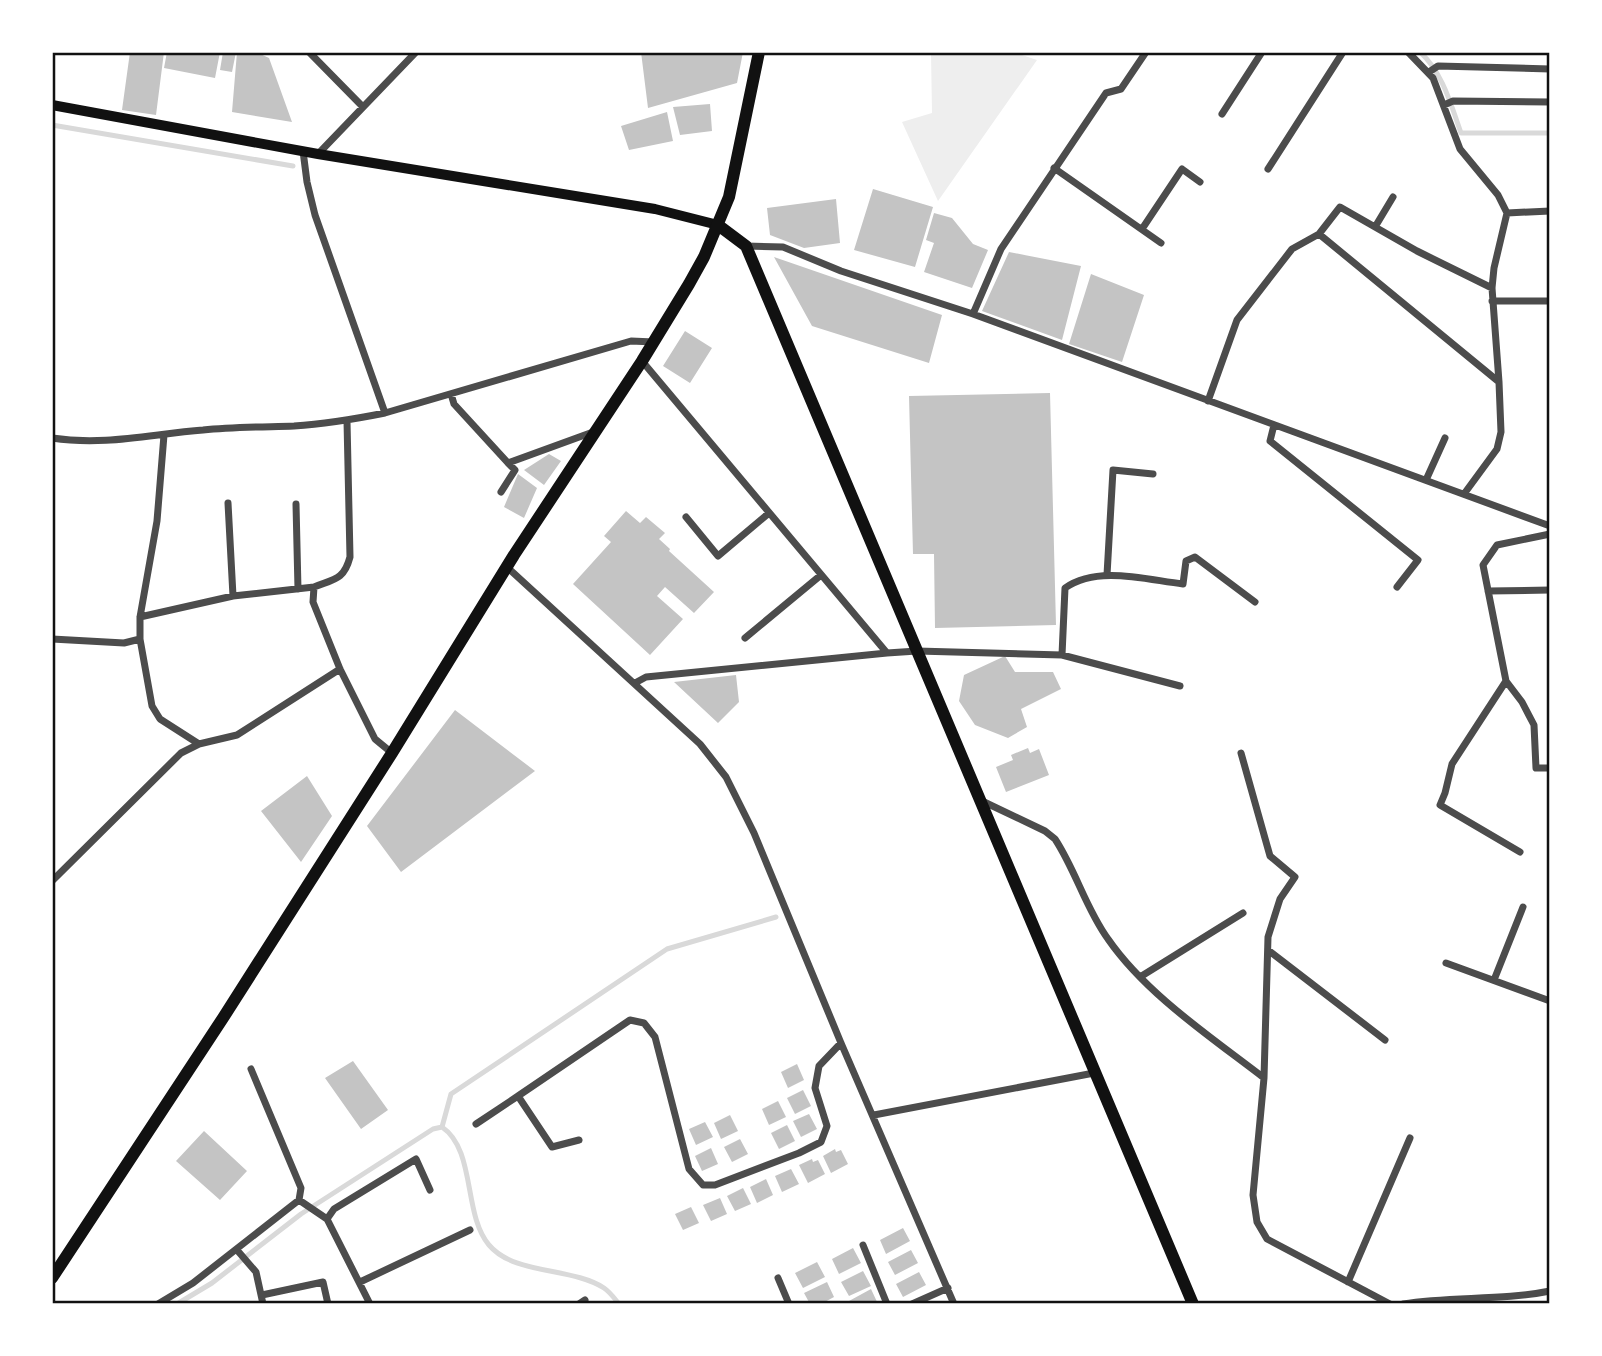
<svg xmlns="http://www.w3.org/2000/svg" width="1602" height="1356" font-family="Montserrat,sans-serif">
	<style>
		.green { fill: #eee }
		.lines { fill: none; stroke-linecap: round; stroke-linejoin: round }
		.stream { stroke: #d9d9d9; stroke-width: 5 }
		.building { fill: #c4c4c4 }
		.minor { stroke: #4c4c4c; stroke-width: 7 }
		.secondary { stroke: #111; stroke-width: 10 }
		.primary { stroke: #111; stroke-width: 12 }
		.neatline { fill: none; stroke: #111; stroke-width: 2.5 }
	</style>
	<rect width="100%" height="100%" fill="#fff"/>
	<!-- green -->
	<path class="green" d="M931 53H1016L1037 60 938 201 902 122 932 113Z"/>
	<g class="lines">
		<!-- stream -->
		<path class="stream" d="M1420 52C1443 73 1451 105 1461 133H1550
			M52 125 293 166
			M442 1127 451 1094 667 949 776 917
			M442 1127C476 1150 463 1215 489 1245 514 1275 572 1267 604 1288 610 1292 615 1299 619 1304
			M177 1304 212 1283 301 1214 433 1129 442 1127"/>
	</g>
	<!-- building -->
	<path class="building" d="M130 52H164L156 115 122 110Z
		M167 52H220L215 78 164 68Z
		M223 52H236L232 72 220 70Z
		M237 52H256L269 58 292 122 232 112Z
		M641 52H743L737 83 648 108Z
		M710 104 712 131 680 135 673 107Z
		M667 112 673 141 629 150 621 126Z
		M873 189 933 207 915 267 854 250Z
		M836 199 840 243 804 248 770 235 767 208Z
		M934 213 952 218 973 244 988 250 972 288 924 272 934 243 926 240Z
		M1009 252 1081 266 1062 340 982 311Z
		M774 257 942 315 929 363 812 326Z
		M1091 274 1144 295 1122 362 1069 344Z
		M685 331 712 348 690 383 663 366Z
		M1050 393 1056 625 935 628 934 554H913L909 396Z
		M549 454 561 461 544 485 524 470Z
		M518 474 537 488 524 518 504 507Z
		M626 511 640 523 646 517 665 533 659 539 670 549 669 551 714 592 694 613 665 587 657 596 683 619 650 655 573 584 611 542 604 536Z
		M1005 656 1015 672H1053L1061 689 1021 709 1027 727 1008 738 975 725 959 701 964 675Z
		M736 675 739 702 718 723 674 682Z
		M455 710 535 771 401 872 367 826Z
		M1028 748 1030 753 1039 749 1049 775 1006 792 996 767 1013 760 1011 755Z
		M307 776 332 816 301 862 261 811Z
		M353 1061 388 1110 361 1129 325 1078Z
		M797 1064 804 1080 788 1088 781 1072Z
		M803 1090 811 1106 795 1114 787 1098Z
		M778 1101 786 1117 769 1125 762 1109Z
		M809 1114 817 1129 801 1137 793 1121Z
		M730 1115 738 1131 721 1139 714 1123Z
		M705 1122 713 1137 696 1145 689 1129Z
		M787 1125 795 1141 779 1149 771 1133Z
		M204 1131 247 1171 220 1200 176 1161Z
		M740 1139 748 1154 732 1162 724 1147Z
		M711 1148 718 1164 702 1171 695 1156Z
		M835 1149 836 1152 841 1150 848 1164 831 1173 823 1156Z
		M812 1159 813 1162 818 1160 825 1174 808 1183 799 1165Z
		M791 1169 799 1184 782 1192 775 1176Z
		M766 1179 773 1195 757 1203 750 1187Z
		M743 1188 751 1204 735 1211 727 1196Z
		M720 1198 727 1214 711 1221 703 1205Z
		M691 1207 699 1223 683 1230 675 1214Z
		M903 1228 910 1241 886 1254 880 1240Z
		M853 1248 861 1263 839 1274 832 1259Z
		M911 1250 918 1263 895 1275 888 1262Z
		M817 1262 825 1277 803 1288 795 1273Z
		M863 1271 871 1286 849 1296 841 1282Z
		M919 1272 926 1285 903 1297 896 1284Z
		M827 1282 834 1297 821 1304H810L804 1293Z
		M871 1289 878 1304H850L849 1301Z"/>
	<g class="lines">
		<!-- minor -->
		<path class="minor" d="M309 52 363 107
			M1408 52 1433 78 1460 149 1498 195 1507 213 1550 211
			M1429 72 1438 66 1550 69
			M1444 105 1453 101 1550 102
			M1222 114 1262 52
			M303 151 307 182 315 215 385 413
			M318 154 416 52
			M1054 168 1161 243
			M1268 169 1343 52
			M1375 227 1393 197
			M1142 229 1182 169 1200 182
			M1319 234 1340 207 1417 251 1492 288
			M746 246 783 247 841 271 973 314 1550 526
			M1492 301H1550
			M973 314 1001 249 1106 93 1121 89 1146 52
			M642 361 887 653 917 651 1062 655 1180 686
			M1499 382 1492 288 1494 268 1507 213
			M451 394 454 404 508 463 593 432
			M1208 401 1237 320 1292 249 1319 234 1499 382 1501 432 1497 449 1464 494
			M347 421 350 557C344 580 334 579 314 587L313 602 340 669 375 739 392 753
			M1274 425 1270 441 1418 560 1397 587
			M164 435 157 521 140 617V639L152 706 160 719 199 744
			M52 438C105 446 151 434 203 430 233 427 264 427 294 426 325 424 355 419 385 413L631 341 654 342
			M1426 480 1445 438
			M501 492 515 470 508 463
			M228 503 233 596
			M296 504 298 589
			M686 517 718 556 769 513
			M507 567 700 744 726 777 754 833 841 1043 954 1304
			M1107 575 1113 470 1153 474
			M1488 591 1550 590
			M140 617 233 596 314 587
			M745 638 821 575
			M52 639 124 643 140 639
			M1062 655 1065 588C1098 565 1147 580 1183 584L1186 561 1195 557 1255 602
			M1506 681 1522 702 1534 725 1536 768H1550
			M635 683 646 677 887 653
			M1241 753 1270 856 1295 877 1280 899 1268 937 1264 1078
			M982 801 1045 831 1055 839C1076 871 1086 909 1108 939 1146 994 1211 1037 1264 1078L1253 1195 1257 1222 1267 1239 1390 1304
			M1520 852 1440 805 1445 793 1452 764 1506 681 1483 565 1497 545 1550 534
			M52 881 181 753 199 744 237 735 340 669
			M1268 950 1385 1040
			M1446 963 1550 1001
			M1140 977 1243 913
			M1494 980 1523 907
			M874 1115 1094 1073
			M476 1124 518 1096
			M579 1140 552 1147 518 1096 630 1020 644 1023 655 1037 689 1169 703 1185H715L799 1153 821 1142 827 1126 815 1088 819 1066 841 1043
			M299 1200 327 1219 370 1304
			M327 1219 334 1209 416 1159 430 1190
			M863 1245 887 1304
			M237 1250 256 1272 263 1304
			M778 1278 789 1304
			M360 1282 470 1230
			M1348 1282 1410 1138
			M262 1295 323 1282 328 1304
			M158 1304 193 1283 299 1200 301 1188 251 1069
			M579 1304 585 1300
			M912 1304 948 1288
			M1403 1304C1452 1296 1501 1301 1550 1291"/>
		<!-- secondary -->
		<path class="secondary" d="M52 105 318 154 655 209 718 225"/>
		<!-- primary -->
		<path class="primary" d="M718 225 746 246 1193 1304
			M52 1278 223 1018 392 753 514 555 642 361 689 284 704 257 729 197 759 52"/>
	</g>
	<!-- border -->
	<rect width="1602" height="1356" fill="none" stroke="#ffffff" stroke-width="108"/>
	<rect x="54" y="54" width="1494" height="1248" class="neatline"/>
</svg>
